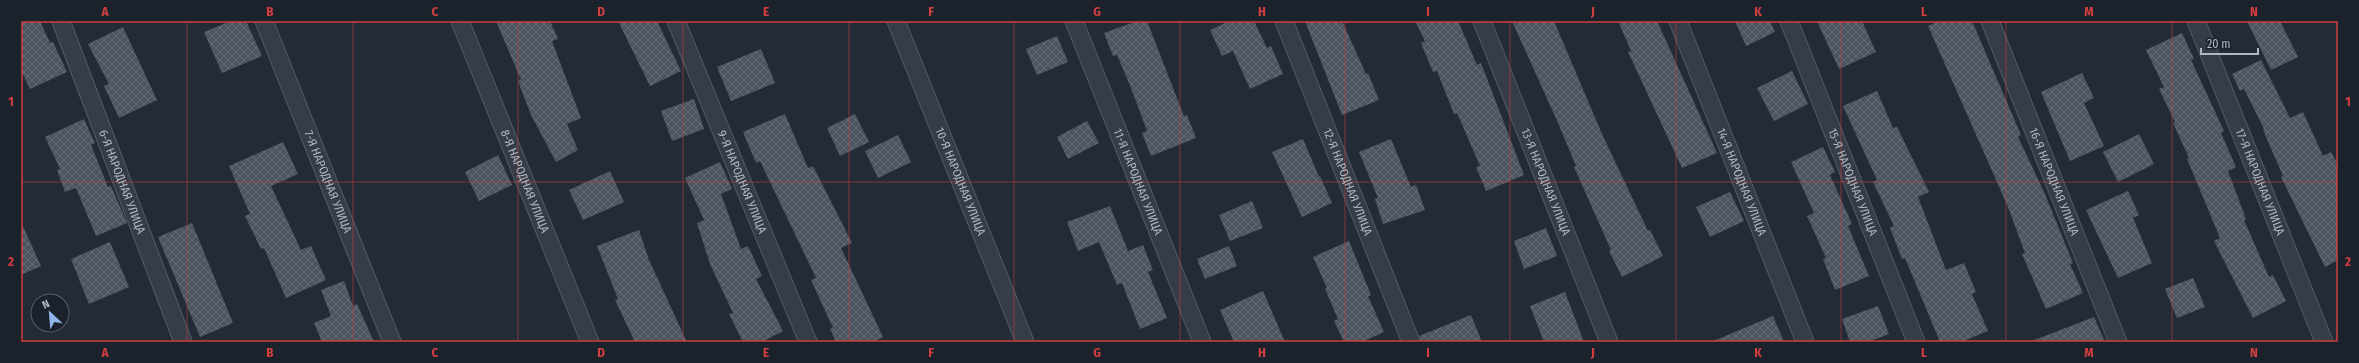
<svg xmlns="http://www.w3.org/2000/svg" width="2359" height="363" font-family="'Fira Sans Condensed',sans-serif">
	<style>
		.building { fill: url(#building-cross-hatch) }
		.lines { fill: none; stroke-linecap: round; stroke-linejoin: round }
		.minor-casing { stroke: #545b64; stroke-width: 19 }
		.minor { stroke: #363d46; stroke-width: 17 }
		.grid { fill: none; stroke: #d03e3f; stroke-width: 1; stroke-opacity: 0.55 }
		.labels { text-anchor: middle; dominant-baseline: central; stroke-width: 3.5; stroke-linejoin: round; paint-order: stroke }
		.street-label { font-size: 12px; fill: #b1b8c3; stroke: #1c222b }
		.neatline { fill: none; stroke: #d03e3f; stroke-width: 1.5 }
		.grid-label { font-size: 13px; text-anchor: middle; font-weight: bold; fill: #d03e3f }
	</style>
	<defs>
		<pattern id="building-cross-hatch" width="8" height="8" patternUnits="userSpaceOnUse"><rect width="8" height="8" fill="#4b5661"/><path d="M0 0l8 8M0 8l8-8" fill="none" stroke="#636c76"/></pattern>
	</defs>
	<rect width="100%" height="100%" fill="#232b36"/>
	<!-- building -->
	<path class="building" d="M21 21H40L50 43 53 42 67 72 30 89 21 70Z
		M231 21H246L262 56 222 73 204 32Z
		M496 21H550L558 39 552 41 581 118 567 124 578 150 556 162 531 115 518 81 521 80Z
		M618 21H657L681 71 650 86Z
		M1137 21H1147L1184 116 1187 115 1196 138 1151 156 1142 133 1147 131 1131 88 1117 55 1113 56 1104 33Z
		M1229 21H1254L1267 48 1271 46 1283 74 1250 89 1233 51 1222 56 1210 30Z
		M1305 21H1342L1366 74 1368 73 1379 100 1342 115Z
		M1415 21H1458L1477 65 1481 63 1524 175 1486 191 1476 167 1480 166 1457 113 1454 114 1437 71 1433 72 1421 43 1425 41Z
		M1512 21H1554L1602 134 1648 231 1650 230 1663 256 1622 277 1609 251 1611 250 1574 167 1576 166 1558 123Z
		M1618 21H1657L1717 153 1682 168 1628 52 1631 51Z
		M1735 21H1770L1775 32 1746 46Z
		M1817 21H1862L1876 52 1839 69Z
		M1939 21H1972L2021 135 2018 137 2044 192 2073 263 2070 264 2083 293 2046 309 2022 254 2025 253 2008 207 1928 26Z
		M2247 21H2280L2298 57 2271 70Z
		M123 27 157 100 119 118 104 86 109 84 88 44Z
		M2182 33 2194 59 2191 60 2224 131 2221 133 2236 167 2228 171 2246 219 2244 220 2269 277 2273 275 2286 301 2253 318 2214 241 2220 238 2187 159 2189 158 2173 123 2175 122 2159 89 2164 87 2146 50Z
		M1057 36 1068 62 1037 75 1026 49Z
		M761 49 775 83 731 101 717 67Z
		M2261 60 2290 118 2303 112 2323 156 2331 152 2338 165V260L2325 267 2281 177 2283 176 2263 130 2264 129 2244 89 2240 91 2232 74Z
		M1792 71 1808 104 1774 121 1757 88Z
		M2082 73 2094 98 2084 103 2104 146 2070 161 2041 92Z
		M1877 91 1893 128 1897 127 1929 192 1918 197 1946 270 1964 263 1976 292 1972 294 1988 331 1961 342H1940L1905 258 1902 259 1890 228 1894 226 1873 182 1877 180 1843 106Z
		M694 99 704 129 672 141 661 111Z
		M785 114 808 168 813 166 852 243 841 248 883 337 873 342H836L830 329 833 328 811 280 816 278 760 161 756 163 743 132Z
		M855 114 869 142 840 156 827 128Z
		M84 119 95 143 91 145 108 187 111 186 127 223 96 236 76 188 65 192 57 170 60 169 45 137Z
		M1087 121 1099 143 1068 159 1057 137Z
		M2139 134 2154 164 2118 182 2103 152Z
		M898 135 911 162 878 178 865 151Z
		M1303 139 1319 177 1320 176 1332 203 1302 217 1272 152Z
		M1391 139 1411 187 1416 185 1425 210 1383 224 1375 199 1378 198 1359 152Z
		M283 142 298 174 271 186 301 250 311 246 326 280 286 298 264 248 261 249 245 216 250 214 229 166Z
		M1823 147 1835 172 1830 175 1852 224 1848 226 1869 276 1835 290 1823 259 1826 258 1807 216 1814 213 1791 162Z
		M498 155 512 185 479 201 465 172Z
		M720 162 732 189 721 194 741 249 748 246 762 276 756 279 783 331 762 342H743L729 314 733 313 710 264 697 223 704 220 685 178Z
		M610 171 624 202 583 220 569 190Z
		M2128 191 2139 215 2133 218 2152 263 2118 278 2086 210Z
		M1730 192 1744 221 1710 237 1696 207Z
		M1252 201 1263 228 1230 241 1219 215Z
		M1110 206 1128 251 1143 245 1153 270 1148 272 1167 318 1140 329 1122 283 1117 285 1099 242 1078 251 1067 222Z
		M21 222 41 266 21 275Z
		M192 223 233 323 200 337 158 237Z
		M1546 228 1557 256 1524 269 1514 241Z
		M639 230 649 260 687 342H635L615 300 618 299 597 246Z
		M1349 241 1371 295 1368 296 1384 332 1362 342H1344L1334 321 1338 319 1325 289 1327 288 1313 257Z
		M110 242 129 287 89 304 71 259Z
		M1229 246 1237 266 1205 279 1197 259Z
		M2193 278 2205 307 2177 318 2165 289Z
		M344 281 353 306 357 304 374 342H322L314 323 331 316 321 290Z
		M1263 291 1285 342H1234L1220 310Z
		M1565 292 1584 342H1544L1530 306Z
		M1878 306 1889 334 1868 342H1850L1842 319Z
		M1471 315 1482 342H1421L1419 336Z
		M1773 316 1784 342H1711Z
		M2094 317 2105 342H2032V341Z"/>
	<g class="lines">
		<defs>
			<g id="minor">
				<path id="s1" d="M61 21 183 342"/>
				<path id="s2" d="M264 21 392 342"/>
				<path id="s3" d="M460 21 590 342"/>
				<path id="s4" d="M676 21 808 342"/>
				<path id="s5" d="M896 21 1025 342"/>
				<path id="s6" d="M1074 21 1202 342"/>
				<path id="s7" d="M1284 21 1411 342"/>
				<path id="s8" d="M1482 21 1609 342"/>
				<path id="s9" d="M1678 21 1805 342"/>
				<path id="s10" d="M1789 21 1916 342"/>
				<path id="s11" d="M1990 21 2118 342"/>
				<path id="s12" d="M2196 21 2324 342"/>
			</g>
		</defs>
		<!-- minor casing -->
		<use href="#minor" class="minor-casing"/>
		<!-- minor -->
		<use href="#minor" class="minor"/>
	</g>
	<!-- grid -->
	<path class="grid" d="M187 21V342M353 21V342M518 21V342M683 21V342M849 21V342M1014 21V342M1180 21V342M1345 21V342M1510 21V342M1676 21V342M1841 21V342M2006 21V342M2172 21V342M21 182H2338"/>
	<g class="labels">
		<!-- street labels -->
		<g class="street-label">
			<text stroke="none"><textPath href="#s2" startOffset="173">7-Я НАРОДНАЯ УЛИЦА</textPath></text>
			<text stroke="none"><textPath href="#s1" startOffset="172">6-Я НАРОДНАЯ УЛИЦА</textPath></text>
			<text stroke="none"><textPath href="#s3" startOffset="173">8-Я НАРОДНАЯ УЛИЦА</textPath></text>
			<text stroke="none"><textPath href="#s4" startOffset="174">9-Я НАРОДНАЯ УЛИЦА</textPath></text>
			<text stroke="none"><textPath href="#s5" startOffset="173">10-Я НАРОДНАЯ УЛИЦА</textPath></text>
			<text stroke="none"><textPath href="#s6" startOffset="173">11-Я НАРОДНАЯ УЛИЦА</textPath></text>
			<text stroke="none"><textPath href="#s7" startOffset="173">12-Я НАРОДНАЯ УЛИЦА</textPath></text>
			<text stroke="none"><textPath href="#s8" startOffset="173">13-Я НАРОДНАЯ УЛИЦА</textPath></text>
			<text stroke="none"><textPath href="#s9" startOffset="173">14-Я НАРОДНАЯ УЛИЦА</textPath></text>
			<text stroke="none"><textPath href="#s10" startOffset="173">15-Я НАРОДНАЯ УЛИЦА</textPath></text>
			<text stroke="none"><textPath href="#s11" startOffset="173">16-Я НАРОДНАЯ УЛИЦА</textPath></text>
			<text stroke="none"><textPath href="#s12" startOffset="173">17-Я НАРОДНАЯ УЛИЦА</textPath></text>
		</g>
	</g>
	<!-- border -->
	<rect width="2359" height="363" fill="none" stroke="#1c222b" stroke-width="44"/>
	<!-- north arrow -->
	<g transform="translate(50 313) rotate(334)"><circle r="19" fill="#1c222b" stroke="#585e68"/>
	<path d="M0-3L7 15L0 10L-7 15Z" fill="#8eb4eb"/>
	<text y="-6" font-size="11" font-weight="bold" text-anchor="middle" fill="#b1b8c3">N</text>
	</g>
	<!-- scale -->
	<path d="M2201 48v6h57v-6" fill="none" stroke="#b1b8c3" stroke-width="2"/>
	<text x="2207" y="48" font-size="12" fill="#b1b8c3" stroke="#1c222b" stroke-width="3" paint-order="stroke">20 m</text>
	<rect x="22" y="22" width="2315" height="319" class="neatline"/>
	<g class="grid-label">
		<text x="105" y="16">A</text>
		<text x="270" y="16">B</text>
		<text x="435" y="16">C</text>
		<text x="601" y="16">D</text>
		<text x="766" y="16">E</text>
		<text x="931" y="16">F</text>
		<text x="1097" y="16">G</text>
		<text x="1262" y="16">H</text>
		<text x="1428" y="16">I</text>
		<text x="1593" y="16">J</text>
		<text x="1758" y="16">K</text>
		<text x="1924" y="16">L</text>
		<text x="2089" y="16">M</text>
		<text x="2254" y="16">N</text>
		<text x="11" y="106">1</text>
		<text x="2348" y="106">1</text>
		<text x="11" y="266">2</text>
		<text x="2348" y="266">2</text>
		<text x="105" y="357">A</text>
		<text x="270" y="357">B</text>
		<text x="435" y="357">C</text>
		<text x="601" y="357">D</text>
		<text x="766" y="357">E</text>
		<text x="931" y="357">F</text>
		<text x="1097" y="357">G</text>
		<text x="1262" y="357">H</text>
		<text x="1428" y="357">I</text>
		<text x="1593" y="357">J</text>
		<text x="1758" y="357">K</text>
		<text x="1924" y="357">L</text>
		<text x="2089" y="357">M</text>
		<text x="2254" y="357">N</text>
	</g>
</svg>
